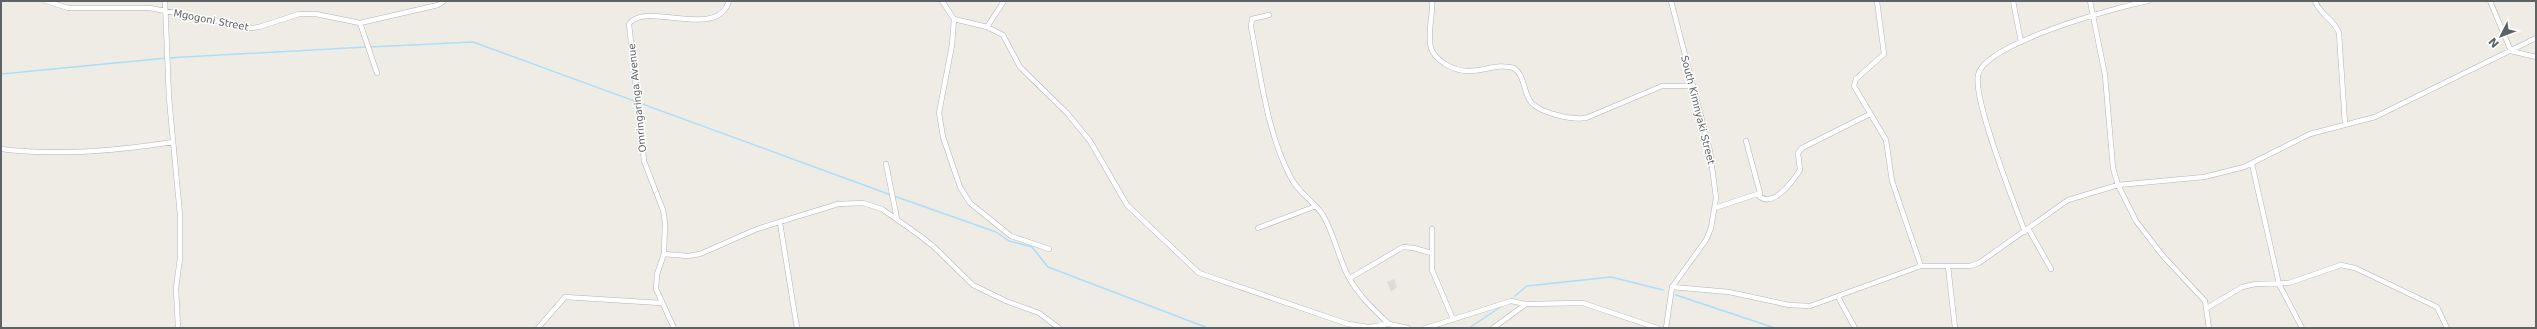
<svg xmlns="http://www.w3.org/2000/svg" width="2537" height="329" font-family="'DejaVu Sans',sans-serif">
	<style>
		.industrial { fill: #dedbd8 }
		.lines { fill: none; stroke-linecap: round; stroke-linejoin: round }
		.stream { stroke: #abdefa; stroke-width: 1.5 }
		.street-casing { stroke: #b1b4b7; stroke-width: 5.5 }
		.street { stroke: #fff; stroke-width: 4.5 }
		.labels { text-anchor: middle; dominant-baseline: central; stroke-width: 3; stroke-linejoin: round; paint-order: stroke }
		.street-label { font-size: 10px; fill: #5e6265; stroke: #fff }
	</style>
	<rect width="100%" height="100%" fill="#efece6"/>
	<!-- industrial -->
	<path class="industrial" d="M1394 279 1397 287 1391 292 1387 282Z"/>
	<g class="lines">
		<!-- stream -->
		<path class="stream" d="M370 47 473 42 891 195
			M1 74 167 58 366 47
			M894 196 996 232 1009 241 1032 247 1048 267 1208 328
			M1676 295 1775 328
			M1515 296 1527 286 1611 277 1663 290
			M1469 328 1502 306"/>
		<defs>
			<path id="street" d="M46 1 68 8H150L252 28 259 27 299 14H316L360 23 438 5 444 1
				M165 1 169 98 180 215V258L176 288 178 328
				M942 1 954 19 987 27 1003 35 1020 67 1067 113 1090 141 1127 205 1199 273 1348 324 1369 327 1389 324 1408 328
				M1432 1C1433 16 1427 34 1431 48 1433 55 1439 60 1445 64 1473 81 1490 61 1514 68 1524 75 1523 88 1529 99 1536 113 1572 120 1586 118L1662 86H1692
				M1877 1 1884 54 1856 79 1854 86 1886 140 1892 181 1921 266
				M2013 1 2021 42
				M2090 1 2105 75 2113 168 2118 185 2136 221 2163 256 2205 301 2209 328
				M2315 1C2320 15 2334 19 2339 33L2345 124
				M2490 1 2511 51 2536 57
				M1269 15 1252 19 1251 27C1261 77 1267 133 1291 178 1299 194 1316 202 1324 217 1334 235 1338 255 1347 274 1357 294 1373 309 1389 324
				M954 19 952 45 939 113 943 137 960 187 970 203 1011 236 1049 249
				M360 23 377 73
				M987 27 1004 1
				M1 149C59 156 115 151 173 142
				M886 164 897 219
				M2252 164 2279 284 2302 328
				M1758 195C1772 210 1793 181 1800 170L1798 153 1802 148 1870 114
				M1715 208 1760 193 1746 141
				M780 223 797 328
				M1258 228 1316 206
				M1432 229V270L1453 319
				M2029 230 2051 269
				M2025 232C2014 203 1973 100 1978 75 1985 43 2117 7 2148 1
				M664 254 688 256 700 254 757 229 838 204 863 203 882 209 919 235 933 246 973 285 1006 301 1039 313 1059 328
				M1948 266 1955 328
				M1350 278 1403 247 1414 248 1431 253
				M1672 287 1729 292 1789 305 1810 306 1921 266H1970L1979 263 2068 200 2118 185 2204 177 2244 167 2310 134 2375 117 2536 38
				M1838 297 1855 328
				M2207 308 2242 287 2255 284 2289 283 2341 265 2355 268 2437 307 2447 328
				M538 328 565 297 661 303
				M674 328 656 289 657 274 664 254 665 223 663 210 644 161 629 24C646 0 717 41 729 1
				M1426 328 1511 301 1526 304 1583 303 1657 328
				M1493 328 1526 304
				M1666 328 1672 287 1706 240 1711 228 1716 198 1710 151 1671 1"/>
		</defs>
		<!-- street casing -->
		<use href="#street" class="street-casing"/>
		<!-- street -->
		<use href="#street" class="street"/>
	</g>
	<g class="labels">
		<!-- street labels -->
		<g class="street-label">
			<text transform="translate(211 20) rotate(11)">Mgogoni Street</text>
			<text transform="translate(637 98) rotate(-96)">Omringaringa Avenue</text>
			<text transform="translate(1698 110) rotate(76)">South Kimnyaki Street</text>
		</g>
	</g>
	<!-- border -->
	<rect width="2537" height="329" fill="none" stroke="#5e6265" stroke-width="4"/>
	<!-- north arrow -->
	<g transform="translate(2501 36) rotate(228)" stroke="#ffffff" stroke-width="3" paint-order="stroke">
	<path d="M0-3L7 15L0 10L-7 15Z" fill="#5e6265"/>
	<text y="-6" font-size="11" font-weight="bold" text-anchor="middle" fill="#5e6265">N</text>
	</g>
</svg>
